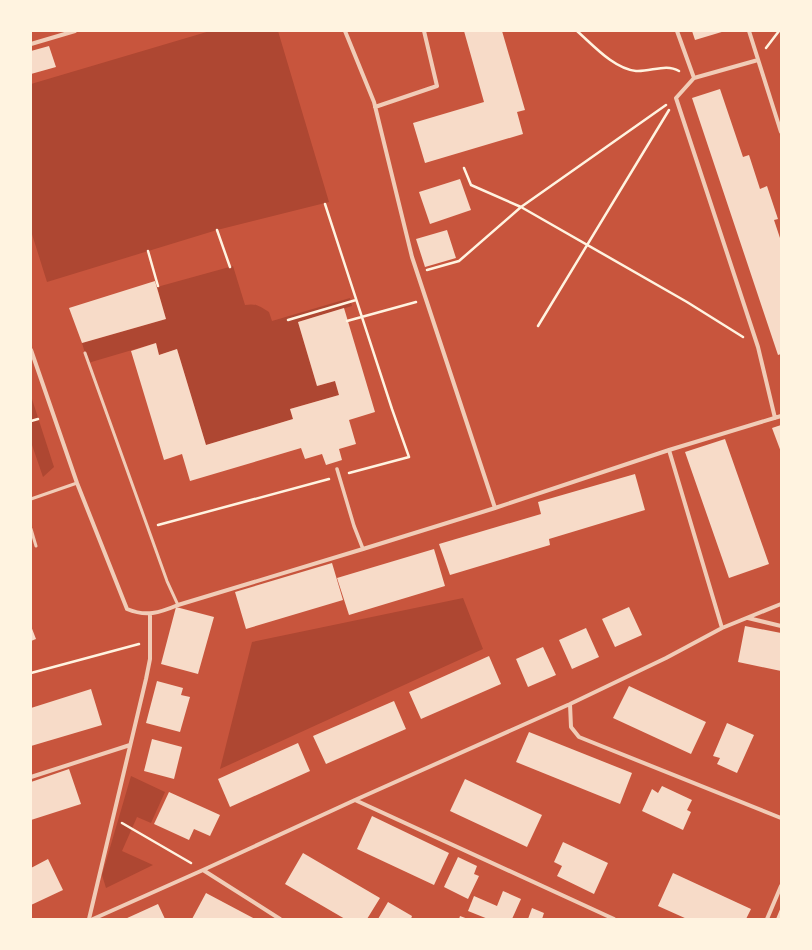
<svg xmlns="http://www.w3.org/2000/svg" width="812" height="950" font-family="'Fira Sans Condensed',sans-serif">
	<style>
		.green { fill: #ae4732 }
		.building { fill: #f7dbc8 }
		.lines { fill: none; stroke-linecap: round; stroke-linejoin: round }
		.path { stroke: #fff3e0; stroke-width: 2.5 }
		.service { stroke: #f1ccb7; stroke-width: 3 }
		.pedestrian { stroke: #f1ccb7; stroke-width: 3.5 }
		.minor { stroke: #f1ccb7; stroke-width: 4 }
	</style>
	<rect width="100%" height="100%" fill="#c8553d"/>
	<!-- green -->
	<path class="green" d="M210 31H278L329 202 217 230 47 282 31 231V84Z
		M233 266 245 305C256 303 259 306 269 312L272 321 350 298 352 306 298 322 317 386 335 381 339 395 290 409 293 419 206 445 177 349 159 355 156 343 88 363 82 343 166 319 157 287Z
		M31 396 54 467 43 477 31 442Z
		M463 598 483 649 220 769 252 642Z
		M131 776 165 792 151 823 137 817 122 851 153 865 106 888 102 875Z"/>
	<!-- building -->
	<path class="building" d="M464 31H502L525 110 517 112 523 134 425 163 413 123 484 102Z
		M692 31H725L695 40Z
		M49 46 56 67 31 74V51Z
		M720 89 743 157 749 155 760 189 767 186 778 219 774 220 781 241V354L778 355 692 98Z
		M460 179 471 210 430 224 419 192Z
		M447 230 456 258 425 267 416 239Z
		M155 281 166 319 82 343 69 308Z
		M344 308 375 412 349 420 356 444 339 449 342 460 326 465 322 454 305 459 301 448 190 481 182 454 164 460 131 351 156 343 159 355 177 349 206 445 293 419 290 409 339 395 335 381 317 386 298 322Z
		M781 425V452L772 428Z
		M725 439 769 564 729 578 685 452Z
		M635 474 645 510 549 539 550 545 450 575 439 544 541 514 538 502Z
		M434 549 445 586 349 615 337 578Z
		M332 563 343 600 246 629 235 592Z
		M176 607 214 617 198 674 161 664Z
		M629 607 642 635 615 647 602 619Z
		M31 626 36 639 31 641Z
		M745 626 781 633V671L738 662Z
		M586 628 599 657 572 669 559 640Z
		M543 647 556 675 528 687 516 659Z
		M489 656 501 684 421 719 409 692Z
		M157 681 183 688 181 695 190 697 180 732 146 723Z
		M629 686 706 722 691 754 613 718Z
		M91 689 102 725 31 746V708Z
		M394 701 406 729 326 764 313 736Z
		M727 723 754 735 737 773 717 764 720 758 713 756Z
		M529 732 632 773 620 804 516 762Z
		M152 739 182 747 174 779 144 771Z
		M298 743 310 771 230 807 218 779Z
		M69 769 81 804 31 820V782Z
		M465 779 542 815 527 847 450 811Z
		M662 786 692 800 687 810 691 812 683 830 642 811 652 789 658 793Z
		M169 792 220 815 210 836 194 829 189 840 154 824Z
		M372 816 449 853 434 885 357 849Z
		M563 842 608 863 594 894 557 876 562 866 554 862Z
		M303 853 380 898 367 919H345L285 884Z
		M458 857 477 866 474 874 479 876 468 899 444 887Z
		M48 859 63 890 31 905V868Z
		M673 873 751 909 746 919H687L658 906Z
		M503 891 521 899 512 919H488L468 911 474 896 497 906Z
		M206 893 255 919H192Z
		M388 902 412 916 411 919H378Z
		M158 904 165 919H125Z
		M781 907V919H776Z
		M532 908 544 913 542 919H528Z
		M460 916 468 919H459Z"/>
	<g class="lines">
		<!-- path -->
		<path class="path" d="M577 31C593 45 614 69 636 71 651 72 666 63 679 71
			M766 48 779 31
			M464 168 471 185 521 207 687 302 743 337
			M325 204 392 409 409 457 349 473
			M217 230 230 267
			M148 251 158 286
			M427 270 459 261 521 207 666 105
			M288 320 356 300
			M347 321 416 302
			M538 326 669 110
			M31 421 38 419
			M158 525 329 479
			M31 673 139 644
			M122 823 191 863"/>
		<!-- service -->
		<path class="service" d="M85 353 167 581 178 605
			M31 499 77 483
			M31 529 36 546"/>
		<!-- pedestrian -->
		<path class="pedestrian" d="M337 469 354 526 363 549"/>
		<!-- minor -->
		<path class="minor" d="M345 31 374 102 412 257 495 508
			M677 31 694 78
			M749 31 781 132
			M31 44 75 31
			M758 60 694 78 676 98 758 347 775 418
			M375 107 437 86 424 31
			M31 350 77 483 127 609C146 617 159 613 178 605L363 549 495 508 669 450 781 416
			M669 450 722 628
			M748 618 781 626
			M570 704 571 727 579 737 781 818
			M31 777 130 745
			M355 800 614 919
			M203 870 280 919
			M89 919 146 679 150 659V614
			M93 919 203 870 355 800 570 704 666 658 722 628 781 604
			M767 919 781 886"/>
	</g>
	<!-- border -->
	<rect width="812" height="950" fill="none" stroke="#fff3e0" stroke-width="64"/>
</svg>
